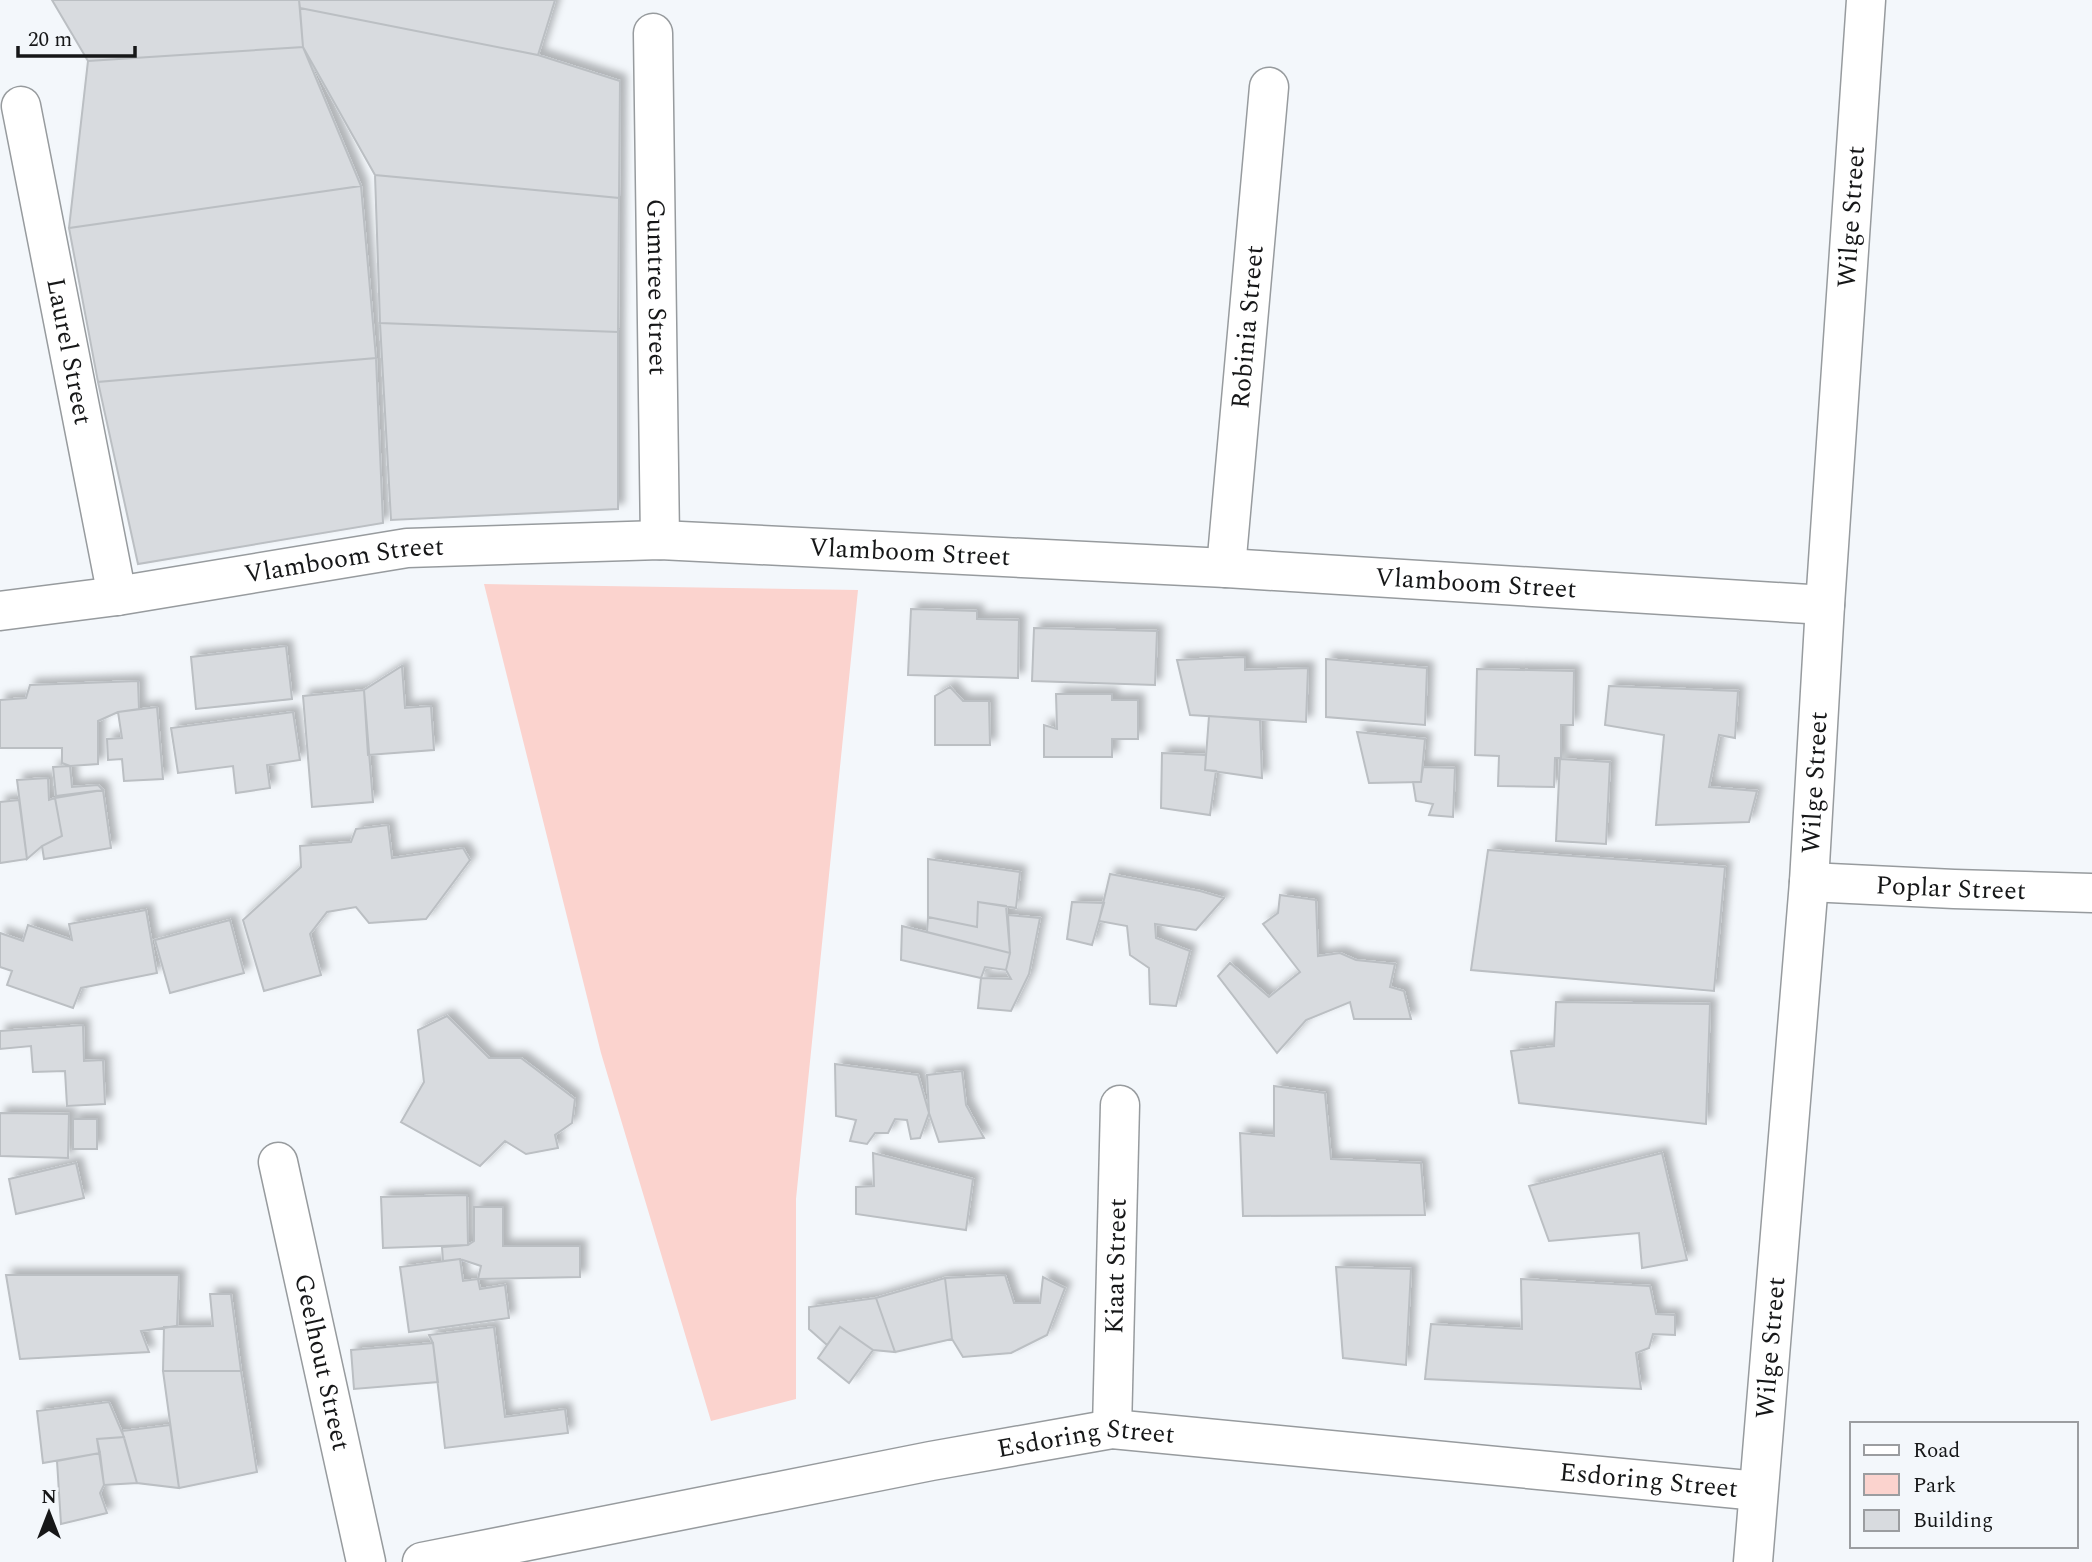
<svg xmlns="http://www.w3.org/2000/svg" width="2092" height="1562" font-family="Spectral,serif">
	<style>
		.green { fill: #fbd3ce }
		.building { fill: #d8dbdf; stroke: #bbbfc3; stroke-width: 2; filter: url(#shadow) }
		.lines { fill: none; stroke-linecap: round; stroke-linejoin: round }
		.minor-casing { stroke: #979b9e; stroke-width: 41 }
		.minor { stroke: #fff; stroke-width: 38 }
		.labels { text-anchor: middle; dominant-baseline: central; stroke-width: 7; stroke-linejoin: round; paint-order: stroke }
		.street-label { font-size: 26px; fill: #161718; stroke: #f3f7fb }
	</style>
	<defs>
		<filter id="shadow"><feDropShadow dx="6" dy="-6" stdDeviation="3.5" flood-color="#0004"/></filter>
	</defs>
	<rect width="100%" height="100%" fill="#f3f7fb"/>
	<!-- green -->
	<path class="green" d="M484 584 858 590 796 1199V1399L711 1421 601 1053Z"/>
	<!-- building -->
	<path class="building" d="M52 0H299L303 47 88 61Z
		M299 0H555L538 55 300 8Z
		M300 8 538 55 620 81 619 198 375 175 303 47Z
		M303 47 361 186 69 228 88 61Z
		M375 175 619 198 618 332 380 323Z
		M361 186 376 358 98 382 69 228Z
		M380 323 618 332V509L391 520Z
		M376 358 383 523 138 564 98 382Z
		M911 609 977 611V619L1019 620 1018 678 908 675Z
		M1034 628 1157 631 1155 685 1032 681Z
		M286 646 292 699 196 709 191 657Z
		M1245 657V670L1308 668 1306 722 1190 715 1177 660Z
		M1326 659 1427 668 1425 725 1326 717Z
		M402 666 405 708 431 706 434 750 368 755 364 690Z
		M1477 669 1574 671 1573 725H1561V758H1555L1554 787 1498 786 1499 756 1475 755Z
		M138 681 139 709 118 712 98 721V764L70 766 62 763V748H0V700L26 698 30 685Z
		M1609 686 1738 691 1735 738 1719 735 1709 787 1757 791 1749 822 1656 825 1664 735 1605 725Z
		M950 687 963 701H989L990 745H935V696Z
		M364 690 373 802 312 807 303 696Z
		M1056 694H1112V700H1138V739H1112V757H1044V725L1057 729Z
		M157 707 163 779 124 781 122 759 108 760 107 739 122 738 118 712Z
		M293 712 300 760 267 765 270 788 236 793 233 766 178 773 171 728Z
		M1209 716 1260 720 1262 778 1205 770Z
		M1357 732 1425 739 1421 782 1369 783Z
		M1162 753 1206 755 1205 770 1216 771 1210 815 1161 808Z
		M1560 759 1610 762 1606 844 1556 841Z
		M70 766 72 787 98 785 103 790 56 796 53 767Z
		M1423 767 1455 768 1453 817 1429 815 1433 804 1416 801 1413 782H1421Z
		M48 778 49 800 55 798 62 836 42 846 27 859 17 780Z
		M103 790 111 848 44 859 42 846 62 836 55 798Z
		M19 800 27 859 0 863V802Z
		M388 825 392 858 463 848 470 860 426 919 369 923 356 907 327 912 310 934 321 975 264 991 243 920 301 867 300 846 351 842 356 829Z
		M1488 850 1725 867 1714 991 1471 970Z
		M928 859 1020 872 1016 908 978 902 977 927 928 917Z
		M1110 874 1200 891 1224 898 1196 930 1155 924 1156 938 1190 951 1176 1006 1150 1004 1149 968 1130 955 1127 926 1099 921Z
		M1280 895 1316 900 1318 956 1340 953 1356 960 1395 964 1390 987 1404 991 1411 1019H1354L1350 1002 1306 1020 1277 1053 1218 976 1230 963 1269 997 1300 972 1263 924 1278 913Z
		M978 902 1006 906 1010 953 927 932 928 917 977 927Z
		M1072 902 1104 903 1092 945 1067 939Z
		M146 910 157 973 81 988 73 1008 7 985 12 971 0 967V933L23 941 28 925 72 940 69 924Z
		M1008 915 1040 918 1029 974 1011 1011 978 1008 981 978 1011 979 1006 970 1010 953Z
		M230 920 244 973 170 993 155 940Z
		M902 926 1010 953 1006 970 985 967 981 978 901 960Z
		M1556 1002 1710 1004 1706 1124 1519 1103 1511 1051 1554 1046Z
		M447 1016 489 1058H521L575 1099 572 1123 555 1135 558 1148 526 1154 505 1141 480 1166 401 1122 424 1082 418 1030Z
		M83 1025 84 1061 103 1060 105 1104 67 1106 65 1071 33 1072 31 1046 0 1049V1031Z
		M835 1064 918 1075 929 1113 920 1138 911 1139 907 1120 895 1119 888 1133H875L867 1144 850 1141 856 1120 836 1116Z
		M962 1071 966 1105 984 1138 939 1142 929 1113 927 1075Z
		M1274 1086 1325 1093 1331 1159 1421 1163 1425 1215 1243 1216 1240 1133 1274 1136Z
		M0 1113 69 1114 68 1158 0 1156Z
		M73 1119H97V1149H73Z
		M873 1153 973 1179 966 1230 856 1214V1187L874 1186Z
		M1662 1153 1687 1260 1642 1268 1639 1233 1549 1241 1529 1186Z
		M76 1163 84 1198 16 1214 9 1179Z
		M467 1195 468 1245 383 1248 381 1197Z
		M474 1207H503V1246H580V1277L478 1279 481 1266 460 1259 443 1261 442 1247 468 1245 474 1241Z
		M460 1259 463 1281 478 1279 480 1289 505 1285 509 1318 409 1332 400 1267Z
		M1336 1267 1411 1269 1406 1365 1343 1358Z
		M6 1275H179L177 1326 141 1331 149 1352 20 1359Z
		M1005 1275 1014 1303H1040L1043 1277 1065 1288 1047 1335 1011 1353 963 1357 952 1339 945 1278Z
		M945 1278 952 1339 895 1352 876 1298Z
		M1521 1279 1650 1286 1656 1314 1675 1315V1335L1653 1334 1649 1348 1636 1353 1641 1389 1425 1379 1431 1324 1522 1329Z
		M210 1294H231L241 1371H163L164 1327 213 1326Z
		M876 1298 895 1352 873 1350 840 1327 827 1345 809 1329V1307Z
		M494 1327 505 1417 565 1409 568 1433 445 1448 433 1343 429 1335Z
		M840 1327 873 1350 849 1383 818 1358Z
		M433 1343 438 1382 354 1389 351 1350Z
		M163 1371H241L257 1472 179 1488Z
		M109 1402 124 1437 97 1439 100 1453 43 1463 37 1411Z
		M170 1425 179 1488 137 1483 122 1431Z
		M124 1437 137 1483 104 1485 97 1439Z
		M100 1453 104 1485 100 1493 107 1513 61 1524 57 1461Z"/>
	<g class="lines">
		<defs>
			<g id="minor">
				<path id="s1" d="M653 33 660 540"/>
				<path id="s2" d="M21 106 117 596"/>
				<path id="s3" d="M1226 568 1269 87"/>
				<path id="s4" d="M0 611 117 596 407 548 660 540 1226 568 1825 605"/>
				<path id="s5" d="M1809 882 1954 889 2092 893"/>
				<path id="s6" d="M278 1162 366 1562"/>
				<path id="s7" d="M1112 1429 1120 1105"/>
				<path id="s8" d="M422 1562 931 1461 1112 1429 1758 1491"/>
				<path id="s9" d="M1753 1562 1809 882 1825 605 1866 0"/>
			</g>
		</defs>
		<!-- minor casing -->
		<use href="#minor" class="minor-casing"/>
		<!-- minor -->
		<use href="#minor" class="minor"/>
	</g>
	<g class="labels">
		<!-- street labels -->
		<g class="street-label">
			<text stroke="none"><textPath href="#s9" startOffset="1349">Wilge Street</textPath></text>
			<text stroke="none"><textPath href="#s1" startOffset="254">Gumtree Street</textPath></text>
			<text stroke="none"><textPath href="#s3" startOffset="242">Robinia Street</textPath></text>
			<text stroke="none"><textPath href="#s2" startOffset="250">Laurel Street</textPath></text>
			<text stroke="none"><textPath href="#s4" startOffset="915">Vlamboom Street</textPath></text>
			<text stroke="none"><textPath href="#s4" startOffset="348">Vlamboom Street</textPath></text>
			<text stroke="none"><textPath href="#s4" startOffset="1482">Vlamboom Street</textPath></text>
			<text stroke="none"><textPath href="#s9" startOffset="782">Wilge Street</textPath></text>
			<text stroke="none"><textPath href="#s5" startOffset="142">Poplar Street</textPath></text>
			<text stroke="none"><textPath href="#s7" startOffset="163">Kiaat Street</textPath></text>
			<text stroke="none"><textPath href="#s9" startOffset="215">Wilge Street</textPath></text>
			<text stroke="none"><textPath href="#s6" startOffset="205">Geelhout Street</textPath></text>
			<text stroke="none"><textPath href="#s8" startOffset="676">Esdoring Street</textPath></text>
			<text stroke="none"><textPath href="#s8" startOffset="1242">Esdoring Street</textPath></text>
		</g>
	</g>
	<!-- legend -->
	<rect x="1850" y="1422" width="228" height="126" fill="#f3f7fb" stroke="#9b9da0" stroke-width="2"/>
	<rect x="1864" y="1445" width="35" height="10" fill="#ffffff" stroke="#9b9da0" stroke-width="2"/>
	<text x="1913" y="1457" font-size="21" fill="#161718">Road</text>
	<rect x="1864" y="1474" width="35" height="21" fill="#fbd3ce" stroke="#9b9da0" stroke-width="2"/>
	<text x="1913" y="1492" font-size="21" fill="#161718">Park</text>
	<rect x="1864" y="1510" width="35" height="21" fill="#d8dbdf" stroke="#9b9da0" stroke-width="2"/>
	<text x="1913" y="1527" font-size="21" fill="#161718">Building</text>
	<!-- north arrow -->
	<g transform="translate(49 1513)" stroke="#f3f7fb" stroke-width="5" paint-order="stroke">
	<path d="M0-5L12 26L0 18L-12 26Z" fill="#161718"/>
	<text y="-10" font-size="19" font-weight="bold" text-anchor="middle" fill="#161718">N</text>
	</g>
	<!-- scale -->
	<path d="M18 46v10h117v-10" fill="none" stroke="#161718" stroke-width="3.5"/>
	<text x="28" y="46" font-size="21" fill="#161718" stroke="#f3f7fb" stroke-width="5" paint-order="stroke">20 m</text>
</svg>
